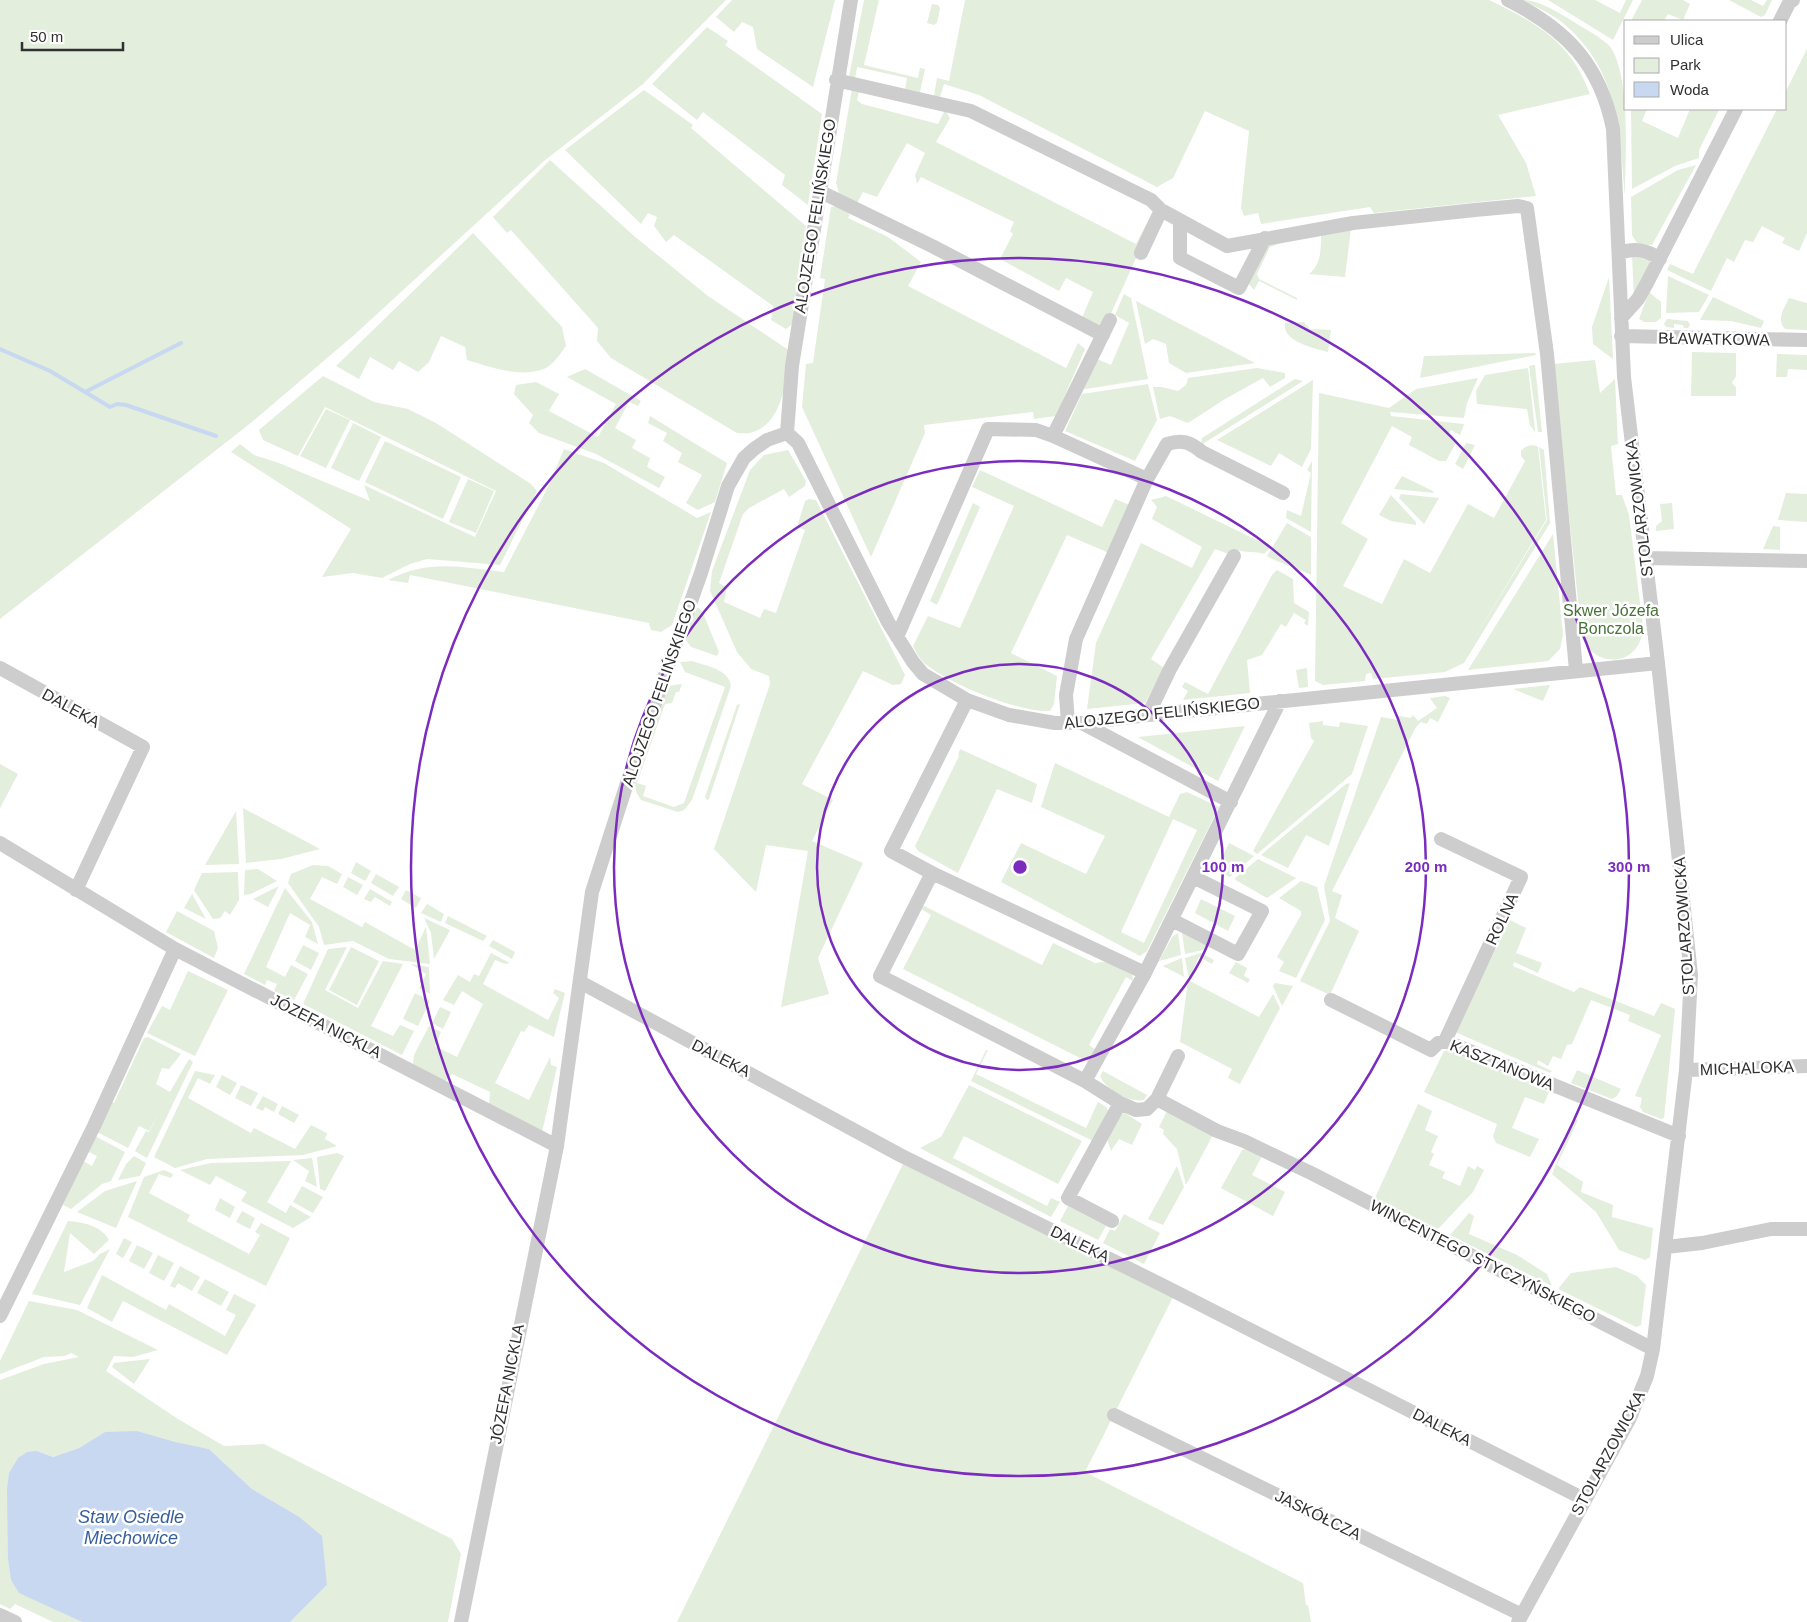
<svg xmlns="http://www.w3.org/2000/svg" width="1807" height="1622" font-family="Arial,sans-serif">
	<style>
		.green { fill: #e3eedd; fill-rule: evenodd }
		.water { fill: #c8d8f0 }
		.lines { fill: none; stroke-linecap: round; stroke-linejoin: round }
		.stream { stroke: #c8d8f0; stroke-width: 4 }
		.minor { stroke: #cdcdcd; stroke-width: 14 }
		.ring { fill: none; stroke: #7b2cbf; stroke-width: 2.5 }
		.labels { text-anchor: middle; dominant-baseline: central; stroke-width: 5; stroke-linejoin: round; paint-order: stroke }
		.street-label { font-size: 16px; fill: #303030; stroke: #fff }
		.park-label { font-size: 16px; fill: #487139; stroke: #fff }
		.water-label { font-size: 18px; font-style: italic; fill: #365f9b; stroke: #fff }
		.centre { fill: #7b2cbf; stroke: #fff; stroke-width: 2.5 }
		.ring-label { font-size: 15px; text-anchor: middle; font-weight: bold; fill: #7b2cbf; stroke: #fff; stroke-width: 5; stroke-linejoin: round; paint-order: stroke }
	</style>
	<rect width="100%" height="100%" fill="#fff"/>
	<!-- green -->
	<path class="green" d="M0 0H726L643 84 544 161 353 336 252 422 0 619Z
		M732 0H835L813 87 757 49 753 27 742 22 734 32 716 17Z
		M864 0H879L864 65 918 78 920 68 925 69 920 92 905 89 907 78 857 67 855 79 849 77Z
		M965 0H1489C1537 23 1571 42 1590 94L1498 115 1526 163 1536 196 1374 213 1370 207 1261 224 1258 213 1244 216 1241 208 1249 131 1205 111 1173 178 1157 187 979 95 944 84 940 97 934 96 937 78 949 81Z
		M1522 0C1539 0 1559 13 1574 22 1583 28 1606 40 1611 48 1631 79 1625 157 1625 195 1619 127 1618 66 1559 20 1548 12 1534 6 1522 0Z
		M1548 0H1595L1620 13 1626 0H1633L1613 40Z
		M1642 0H1683L1690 4 1683 20 1668 14 1664 21H1631Z
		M1729 0H1751L1763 6 1767 0H1772L1765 15 1761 17Z
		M932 4 938 5 940 8 937 23 934 25 927 23Z
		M707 27 728 41 725 45 822 114 808 205 782 185 785 175 703 112 697 120 652 84Z
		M1807 49V233L1799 251 1782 243 1785 238 1762 226 1753 242 1745 240 1734 262 1727 258 1711 291 1667 270 1670 264 1693 274 1777 109H1786V91Z
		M852 89 859 91 857 100 862 104 938 124 945 110 950 118 936 142 1136 244 1149 219 1142 245 1104 329 1082 318 1093 292 1066 278 1059 291 1000 259 1013 234 1010 231 1014 222 921 177 917 184 915 175 925 153 907 143 877 197 863 192 857 203 839 193 836 183Z
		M644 90 693 125 691 128 806 226 795 322 786 329 771 320 773 306 674 235 666 242 654 226 657 217 648 213 641 224 565 150Z
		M1631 109H1647L1642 121 1678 138 1690 109 1719 110 1699 150V158L1675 166 1632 189Z
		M550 160 634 236 708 296 790 351C786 378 784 422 753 432 749 434 742 433 737 433L611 358 597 341 598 328 511 230 507 233 493 217Z
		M1696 165 1652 245H1638L1632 235 1631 197 1678 170Z
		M837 206 850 214 848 218 888 237 921 262 908 286 1066 368 1078 343 1085 349 1056 416 1034 419 1033 412 924 425 925 433 871 557 802 407 806 364 813 363 825 279 820 278 831 207Z
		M1351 229 1345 277 1309 274C1321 265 1321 249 1321 235Z
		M473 233 562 327 566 346C560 354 554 364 544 369 520 378 490 367 467 360L465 347 441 336 429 362 418 372 399 361 393 370 370 357 359 379 336 366Z
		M1281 240 1280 243 1270 247 1257 274 1259 279 1297 298V300L1259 281 1254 290 1248 283 1271 242Z
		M1637 255 1651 260 1634 297 1632 256Z
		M1668 276 1709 295 1699 312 1666 313Z
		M1609 277 1613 359 1593 344 1592 327Z
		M1649 292 1661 302V318L1656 322H1644L1639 319Z
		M1124 294 1131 298 1148 379 1086 389H1084L1097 359 1111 365 1129 323 1115 315Z
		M1713 297 1764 321 1761 328 1731 321 1700 320Z
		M1789 298 1807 303V330L1785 329C1776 319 1784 309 1789 298Z
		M1136 301 1255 363 1186 373 1169 363 1166 344 1153 339 1145 344Z
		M1667 319 1688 321 1690 325 1688 328H1684L1683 325 1674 324V328L1666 327 1664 324Z
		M1304 322 1310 329 1331 330 1328 352C1315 348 1282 342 1285 323Z
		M1692 352 1736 353V376L1732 383 1736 387V396H1691Z
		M1535 353 1536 355 1420 378 1424 356Z
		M1777 354 1807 355V370L1788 369 1787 377H1776Z
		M1595 360 1600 393 1615 379 1618 444 1611 446 1616 495H1622L1629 515 1643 627C1642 664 1598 672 1582 638L1553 364Z
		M1533 365H1535L1542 432H1538L1529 366Z
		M1257 368 1285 373V378L1270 387 1263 378 1225 399 1188 423 1170 416 1160 419 1153 387H1162L1178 391 1186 385 1188 378Z
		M1528 368 1535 430V432L1530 425 1527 409 1477 404 1476 391 1485 375Z
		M585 369 641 401 638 406 629 402 615 428 636 440 632 448 650 458 647 467 665 477 659 488 596 454 539 433 529 423 533 415 514 394 516 385 536 382 559 394 549 411 598 437 616 404 567 377Z
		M323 376 374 402 408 409 436 423 531 484 537 491 500 565 427 559 410 564 382 578 353 573 322 577 351 529 231 452 240 444 254 455 279 463 370 501 364 485 475 537 496 491 325 407 298 456 263 440 259 430Z
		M1478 378 1467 403 1464 418 1390 412 1391 416 1464 424 1460 435 1451 430 1448 435 1457 441 1446 461H1439L1409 445 1412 437 1392 426 1341 523 1368 539 1343 586 1382 604 1404 559 1430 573 1468 504 1494 518 1525 461 1521 456V451C1525 446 1532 443 1538 447L1546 520 1467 650 1547 520 1539 447 1544 450 1550 523 1464 663 1445 672 1373 679 1371 673 1366 674 1365 681 1323 685 1315 681 1319 393 1389 408 1416 389Z
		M1295 379 1303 381 1201 445 1202 438Z
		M1313 380 1311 449 1302 467 1279 453 1271 466 1217 440Z
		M1148 384 1157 420 1135 461 1065 431 1082 394Z
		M326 409 350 420 326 468 300 456Z
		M650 416 727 463 715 502 698 510 686 503 702 475 678 462 682 453 663 441 667 433 648 423Z
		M353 423 381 437 359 481 331 468Z
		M385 441 461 477 443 519 365 482Z
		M1466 443 1475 445 1463 469 1455 464Z
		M564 449 604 463 697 518 711 512 672 625 661 632 651 630 649 623 410 575 408 583 388 580C429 559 460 567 504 572L550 483Z
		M788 450 806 481 805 486 789 497 784 489 749 508 743 514 719 583 727 587 724 602 760 618 764 609 776 613 805 530 797 527 805 501 809 499 816 500 905 675 901 684 893 685 863 671 802 784 833 800 812 841 863 863 818 958 829 994 781 1007 808 851 766 845 756 892 714 849 770 684 769 676 751 669 737 652 710 591 712 571 750 470 764 455Z
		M1312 461 1311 532 1286 518 1287 510 1301 516 1311 473 1307 470Z
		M980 470 1102 527 1115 499 1132 506 1109 553 1067 535 1011 653 1057 676 1054 704 1050 711C1018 713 948 683 924 663 919 658 916 652 913 646L928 616 960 628 1014 506 972 487Z
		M1402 476 1433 491 1434 493 1394 489Z
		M468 479 494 491 476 533 449 522Z
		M1786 493 1807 494V522L1778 520Z
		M1401 494 1439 498 1424 524 1399 498Z
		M1391 495 1416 522V525L1391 521 1379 515Z
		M1166 496 1271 547 1264 554C1255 551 1247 553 1237 550L1234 556 1215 549 1151 659 1164 668 1145 703 1087 709 1096 643 1141 543 1192 568 1202 547 1152 519 1157 507 1151 500Z
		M973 503 980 507 937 605 930 601Z
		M1672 503 1674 529 1656 531V526L1662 521 1660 504Z
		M1287 523 1311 537V575C1296 567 1282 565 1267 556Z
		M1773 526 1780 527V550L1763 549Z
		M1553 534 1563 635 1560 649 1548 661 1468 670Z
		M1277 570 1293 579 1294 603 1309 612 1308 626 1304 623 1306 620 1294 613 1286 627 1281 624 1262 655 1247 660 1250 693 1183 700 1188 691 1182 687 1185 682 1208 694 1272 575Z
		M695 608H699L703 613 719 652 717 656 691 647 685 639Z
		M692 661C706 666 729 669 731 686L692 800 684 810 678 812 641 800 636 792 635 782 668 686 682 684 679 692H676L672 703 665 704 637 783 646 786 643 796 674 807 684 803 725 687 685 672 680 662Z
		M1307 668 1308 687 1299 688 1296 670Z
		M1550 685 1543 701 1513 689Z
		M1445 696 1450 698 1438 722 1430 718 1427 724 1421 722 1416 727 1332 891 1342 895 1335 918 1359 931 1330 995 1300 981 1330 921 1324 886 1381 717 1398 720 1399 716 1411 718 1413 715 1418 721 1437 708 1430 698Z
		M740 704 709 799 707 800 705 797 737 705Z
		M1323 721V725L1339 727 1340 722 1368 726 1352 774 1257 854 1253 851 1314 741 1311 738 1309 723Z
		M1245 726 1218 781 1138 737Z
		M960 749 1037 784 1032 803 997 789 958 873 918 851 915 846 959 756 958 755Z
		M1055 763 1169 817 1180 794 1187 792 1219 807 1147 951 1140 956 1001 882 1021 843 1086 874 1105 836 1041 807ZM1173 819 1197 830 1144 943 1121 932Z
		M0 764 18 774 0 808Z
		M1350 783 1329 846 1306 835 1288 868 1261 855 1346 784Z
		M243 808 320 849 281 859 246 863Z
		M236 811 239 864 205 865Z
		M1229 843 1254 856 1230 877 1216 870Z
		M1258 859 1296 878 1267 898 1234 879Z
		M356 862 371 871 365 881 351 873Z
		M313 865 328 866 342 874 337 884 322 877 310 899 362 927 365 922 415 950 426 927 430 964 389 959 353 941 324 945 319 927 288 883 291 874Z
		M258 869 277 881 251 894 244 895 245 870Z
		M238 872 239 900 230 915 225 911 220 918 213 919 194 890 202 873Z
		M376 874 399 887 393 896 371 883Z
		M348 877 363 885 357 895 343 887Z
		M1301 881 1317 887 1325 920 1296 978 1279 971 1284 962 1277 957 1301 915V911L1279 898Z
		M279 886 268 907 253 899Z
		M285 888 312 922 318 944 305 937 310 925 290 913 266 967 285 977 291 965 308 974 294 1000 274 991 277 984 267 980 265 985 244 974Z
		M370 889 392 902 390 906 375 897 371 902 364 899Z
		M406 890 421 898 416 908 401 899Z
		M192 894 206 919 184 908Z
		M1201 899 1235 916 1228 931 1195 913Z
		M427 904 444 914 441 922 421 913Z
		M924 906 1042 965 1053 943 1095 963 1111 961 1132 973 1133 981 1126 977 1089 1045 1096 1050 1088 1062 903 969 931 915 921 909Z
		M177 911 214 931 218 948 214 958 166 932Z
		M448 916 487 936 483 941 445 923Z
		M424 918 450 930 434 959 431 933Z
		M1510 920 1526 928 1516 953 1542 963 1538 973 1514 962 1513 966 1574 992 1580 987 1654 1016 1661 1003 1675 1009 1664 1118 1661 1119 1643 1112 1640 1107 1642 1098 1635 1096 1661 1035 1628 1021 1630 1015 1591 1000 1572 1044 1567 1045 1561 1059 1553 1056 1548 1066 1538 1060 1537 1064 1552 1071 1550 1073 1455 1032Z
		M1178 933 1181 955 1159 961 1172 937Z
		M1182 933 1206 945 1203 950 1185 954Z
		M493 940 515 952 512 959 489 946Z
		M303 945 319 953 311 970 295 961Z
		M347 947 325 990 358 1008 383 961 403 964 371 1026 393 1036 400 1025 414 1031 402 1055 303 1004 328 949Z
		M351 947 379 961 357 1005 329 990Z
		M491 953 510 963 505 964 495 960 483 984 548 1020 559 998 553 993 555 989 565 993 554 1037 529 1025 524 1032 521 1031 495 1083 529 1100 550 1057 551 1065 557 1067 542 1132 489 1104 490 1092 452 1074 445 1082 413 1064 414 1055 429 1026 441 1032 435 1046 457 1057 483 1004 462 991 454 1005 443 1000 458 975 470 982 474 974 479 976Z
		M1201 953 1214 960 1212 964 1199 957 1189 979 1185 958Z
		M1182 958 1184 977 1163 966Z
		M1236 962 1247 968 1244 976 1250 979 1248 983 1229 973Z
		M411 964 429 967 430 994 419 988 426 974Z
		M188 971 228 990 195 1056 147 1033 162 1006 170 1010Z
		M1188 980 1259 1017 1273 994 1280 1008 1240 1084 1228 1078 1232 1069 1180 1042Z
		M1275 983 1293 986 1282 1006 1273 986Z
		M415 993 430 1001 418 1026 403 1019Z
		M440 1007 451 1012 443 1029 432 1023Z
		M148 1037 181 1054 169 1069 162 1068 156 1084 170 1092 189 1059 193 1062 147 1158 135 1151 146 1131 149 1132 160 1111 149 1131 139 1126 128 1148 97 1132 110 1101 114 1103 144 1038Z
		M986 1050H988L976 1074 1086 1128 1098 1102 1106 1107 1108 1111 1093 1141 971 1081Z
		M1451 1050 1549 1092 1544 1104 1525 1097 1512 1128 1539 1139 1530 1157 1496 1143 1493 1136 1497 1124 1424 1092 1444 1051Z
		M1577 1070 1621 1089 1617 1096 1612 1099 1571 1083Z
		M195 1071 215 1075 210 1084 198 1078 188 1098 251 1133 254 1128 295 1149 311 1125 327 1133 325 1139 337 1146 303 1155 207 1159 175 1168 154 1157Z
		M1103 1071 1147 1095 1144 1100C1130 1103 1106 1090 1100 1076Z
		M222 1075 237 1083 230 1095 216 1087Z
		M241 1085 258 1093 251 1106 235 1098Z
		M969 1085 1082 1141 1058 1184 964 1136 953 1158 1047 1206 1051 1198 1060 1202 1051 1217 920 1148 941 1137Z
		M263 1096 278 1104 274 1112 265 1107 263 1111 256 1108Z
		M1418 1104 1432 1111 1425 1130 1438 1136 1431 1152 1434 1154 1429 1165 1445 1172 1442 1178 1460 1186 1468 1166 1475 1170 1477 1166 1484 1170 1473 1192 1438 1229 1375 1198Z
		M282 1106 299 1115 294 1123 278 1114Z
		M1167 1111 1213 1135 1186 1185 1177 1149 1163 1134 1164 1130 1159 1127Z
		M1125 1113 1142 1124 1132 1145 1119 1139 1111 1151 1106 1136 1118 1115Z
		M1575 1118 1578 1120 1557 1165 1583 1182 1581 1192 1613 1205 1612 1217 1653 1228 1650 1257 1645 1260 1619 1250 1596 1212 1552 1174Z
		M95 1136 125 1152 111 1181 102 1184 71 1209 63 1205 83 1161 92 1166 97 1156 89 1152Z
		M1246 1149 1263 1154 1252 1175 1285 1192 1273 1216 1221 1188 1242 1150Z
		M337 1153 344 1156 325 1191 320 1189 317 1157Z
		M134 1156 146 1163 140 1176 118 1180 126 1164Z
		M312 1158 317 1187 305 1181 309 1171 293 1160Z
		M291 1161 267 1202 286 1213 290 1205 311 1217 293 1228 241 1201 247 1192 216 1176 210 1185 180 1170 211 1163Z
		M903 1164 1173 1297 1085 1472 1303 1583 1306 1605H1308L1311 1622H677Z
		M1177 1166 1184 1187 1163 1225 1148 1219Z
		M164 1170 173 1174 171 1178 159 1174 149 1193 190 1215 187 1221 249 1254 260 1235 255 1232 261 1223 290 1238 266 1286 128 1217 144 1177Z
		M137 1181 116 1228 77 1212 105 1191Z
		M302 1186 323 1197 313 1213 293 1202Z
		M220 1198 235 1207 230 1218 215 1210Z
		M1068 1206 1106 1226 1098 1240 1060 1221Z
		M242 1211 255 1218 250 1229 236 1222Z
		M1469 1213 1474 1216 1469 1234 1517 1255 1547 1274 1552 1286 1450 1235Z
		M1124 1214 1160 1233 1144 1264 1103 1243 1110 1229 1115 1231Z
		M68 1221C82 1222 102 1226 109 1240L94 1254 70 1233 64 1272 93 1261 100 1254 110 1249 80 1305 32 1294Z
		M124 1238 132 1242 123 1258 116 1254Z
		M137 1245 153 1253 144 1269 129 1261Z
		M158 1255 174 1263 164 1281 149 1273Z
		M180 1266 200 1277 192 1291 178 1283 175 1288 170 1286Z
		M1616 1267 1637 1276 1646 1285 1641 1325 1636 1327 1558 1289 1571 1273Z
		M102 1275 166 1310 169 1304 225 1336 236 1315 226 1310 234 1294 256 1305 227 1355 123 1301 112 1322 87 1308Z
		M205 1279 229 1292 221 1306 197 1293Z
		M29 1301 77 1310 158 1350 133 1357 114 1356 106 1371 178 1419 224 1446 264 1444 452 1539 461 1554 448 1622H290L327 1585 298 1516 252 1489 209 1449 105 1432 79 1448 53 1457 37 1451 9 1473 8 1558 58 1611 82 1622H53L15 1604 10 1609 0 1604V1380L44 1364 79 1357 71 1353 65 1356 44 1357 0 1374V1361Z
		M150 1359 134 1384 112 1367 114 1363Z"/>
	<!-- water -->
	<path class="water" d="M137 1431 175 1442 209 1449 252 1489 298 1516 322 1536 327 1585 290 1622H82L19 1593 11 1580 8 1558 7 1489 9 1473 18 1458 27 1452 37 1451 53 1457 79 1448 105 1432Z"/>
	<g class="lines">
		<!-- stream -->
		<path class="stream" d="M0 349 50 371 110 407 117 404 126 405 216 436
			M85 392 181 343"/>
		<!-- minor -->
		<path class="minor" d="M1508 0C1566 29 1600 64 1613 129L1624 377 1658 663 1691 975 1686 1070 1653 1349 1647 1376 1629 1420 1518 1622
			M1780 21 1789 3 1793 0
			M836 80 971 111 1151 200 1161 210 1227 246 1353 223 1475 210 1518 206 1527 208 1547 354 1576 670
			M819 191 932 246 1103 335
			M1180 221V258L1239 288 1265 238
			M1141 253 1161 210
			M1619 253C1634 248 1646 249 1660 259
			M1621 318 1638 299 1647 283 1736 109
			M1621 336 1807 340
			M787 433 798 443 888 622 913 662 923 674 967 700 1009 715 1055 723H1082L1148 715 1658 663
			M787 433 792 366 851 0
			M1053 436 1147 479 1076 639 1066 695 1068 723
			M1147 479 1167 444C1182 439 1190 442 1202 452L1283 493
			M1645 558 1807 561
			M897 637 988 429 1036 430 1053 436 1110 320
			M0 668 143 747 76 890
			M967 700 891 851 932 873 1145 973 1280 701
			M1148 715 1170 669 1234 556
			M1082 723 1231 802
			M1441 839 1521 877 1445 1041
			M0 843 175 949 557 1146
			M932 873 880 976 1085 1081 1145 973
			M1172 920 1238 954 1262 911 1193 877
			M580 982 900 1155 1162 1285 1584 1499
			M1331 1000 1431 1050 1438 1043 1445 1041 1679 1136
			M1686 1070 1807 1066
			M1085 1081 1120 1103 1068 1198 1112 1221
			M1157 1099 1217 1131 1244 1141 1313 1174 1653 1349
			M1120 1103 1136 1110 1147 1109 1157 1099 1178 1056
			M1666 1247 1702 1243 1771 1229H1807
			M0 1316 94 1126 175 949
			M1114 1415 1522 1615
			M0 1615 15 1622
			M461 1622 557 1146 592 892 628 780 701 573 728 486 744 458 754 449 767 440 787 433"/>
	</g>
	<!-- distance rings -->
	<g class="ring">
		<circle cx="1020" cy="867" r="203"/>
		<circle cx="1020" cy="867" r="406"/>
		<circle cx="1020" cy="867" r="609"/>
	</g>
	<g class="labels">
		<!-- street labels -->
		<g class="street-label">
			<text transform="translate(815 216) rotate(-81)">ALOJZEGO FELIŃSKIEGO</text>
			<text transform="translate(1714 339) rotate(1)">BŁAWATKOWA</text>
			<text transform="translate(1639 508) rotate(-97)">STOLARZOWICKA</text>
			<text transform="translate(659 693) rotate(-71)">ALOJZEGO FELIŃSKIEGO</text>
			<text transform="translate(71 708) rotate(29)">DALEKA</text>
			<text transform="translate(1162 713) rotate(-6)">ALOJZEGO FELIŃSKIEGO</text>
			<text transform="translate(1502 919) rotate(-65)">ROLNA</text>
			<text transform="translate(1684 926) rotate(-94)">STOLARZOWICKA</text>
			<text transform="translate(326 1026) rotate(27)">JÓZEFA NICKLA</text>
			<text transform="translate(721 1058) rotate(27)">DALEKA</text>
			<text transform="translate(1502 1065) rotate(22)">KASZTANOWA</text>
			<text transform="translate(1747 1068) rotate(-2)">MICHALOKA</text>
			<text transform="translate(1080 1244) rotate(26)">DALEKA</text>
			<text transform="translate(1483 1261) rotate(27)">WINCENTEGO STYCZYŃSKIEGO</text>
			<text transform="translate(507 1384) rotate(-79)">JÓZEFA NICKLA</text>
			<text transform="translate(1442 1427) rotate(27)">DALEKA</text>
			<text transform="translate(1608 1453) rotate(-62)">STOLARZOWICKA</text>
			<text transform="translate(1318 1515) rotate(26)">JASKÓŁCZA</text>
		</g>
		<!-- park labels -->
		<g class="park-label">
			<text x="1611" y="610">Skwer Józefa<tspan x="1611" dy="18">Bonczola</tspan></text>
		</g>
		<!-- water labels -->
		<g class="water-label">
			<text x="131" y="1517">Staw Osiedle<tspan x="131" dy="21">Miechowice</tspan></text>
		</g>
	</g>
	<circle cx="1020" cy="867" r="8" class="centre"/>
	<g class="ring-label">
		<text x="1223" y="872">100 m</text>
		<text x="1426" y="872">200 m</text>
		<text x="1629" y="872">300 m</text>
	</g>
	<!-- legend -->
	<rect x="1624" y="20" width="162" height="90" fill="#ffffff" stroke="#acacac"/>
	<rect x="1634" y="36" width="25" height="8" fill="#cdcdcd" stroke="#acacac"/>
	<text x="1670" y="45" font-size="15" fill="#303030">Ulica</text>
	<rect x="1634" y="58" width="25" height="15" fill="#e3eedd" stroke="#acacac"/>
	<text x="1670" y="70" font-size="15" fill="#303030">Park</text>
	<rect x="1634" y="82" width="25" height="15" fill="#c8d8f0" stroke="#acacac"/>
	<text x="1670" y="95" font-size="15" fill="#303030">Woda</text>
	<!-- scale -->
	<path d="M22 42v8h101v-8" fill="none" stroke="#303030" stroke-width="2.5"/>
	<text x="30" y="42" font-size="15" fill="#303030" stroke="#ffffff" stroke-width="4" paint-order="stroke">50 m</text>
</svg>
